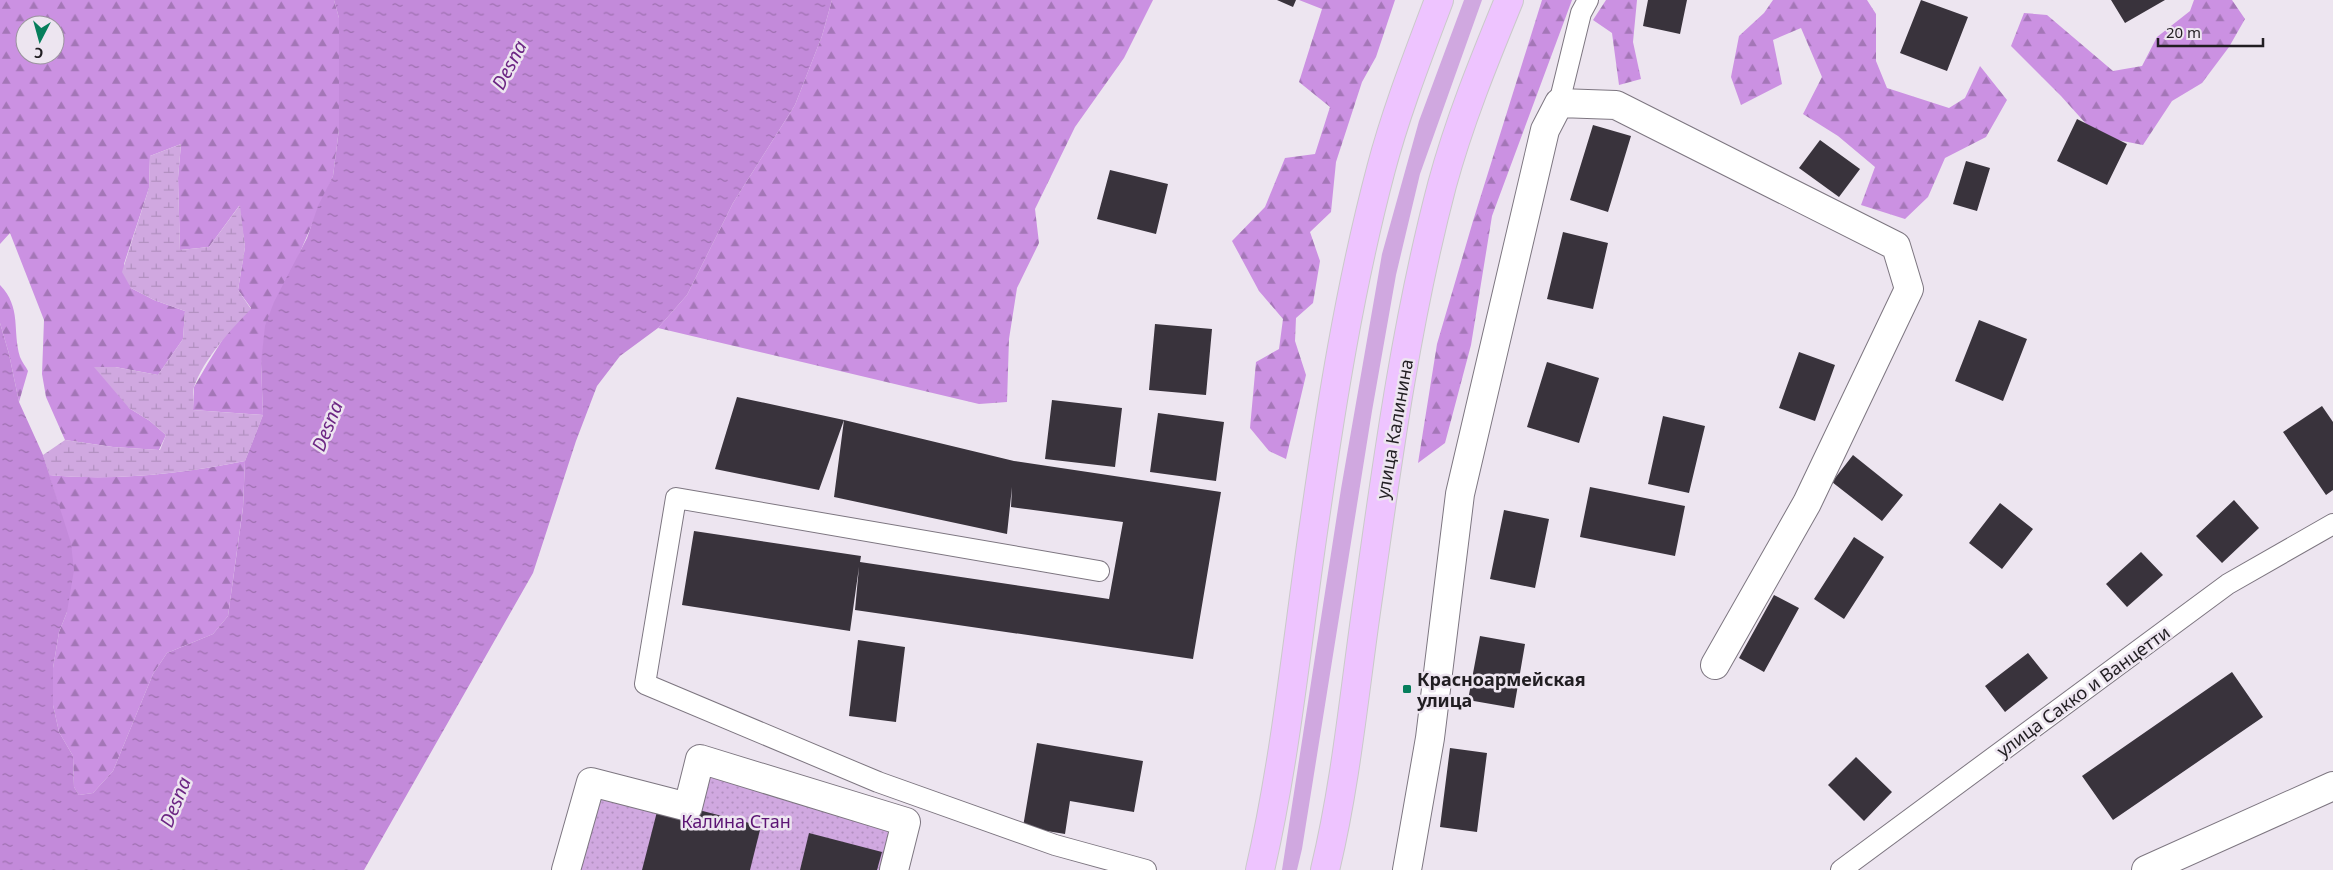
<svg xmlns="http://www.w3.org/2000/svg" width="2333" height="870" font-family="'Noto Sans',sans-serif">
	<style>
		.grass { fill: #d0a8e0 }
		.forest { fill: url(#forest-firs); fill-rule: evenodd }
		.wetland { fill: url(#wetland-marsh) }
		.park { fill: url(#park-dots) }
		.water { fill: url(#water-ripples) }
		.building { fill: #39333c }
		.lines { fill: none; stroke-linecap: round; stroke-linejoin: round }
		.lane-casing { stroke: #7d7680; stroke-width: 22 }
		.street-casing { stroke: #7d7680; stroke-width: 30 }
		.primary-casing { stroke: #cac9ca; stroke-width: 30 }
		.lane { stroke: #fff; stroke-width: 20 }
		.street { stroke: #fff; stroke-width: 28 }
		.primary { stroke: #eec4ff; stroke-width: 28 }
		.poi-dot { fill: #067e5c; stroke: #ede5f0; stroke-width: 2 }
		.labels { text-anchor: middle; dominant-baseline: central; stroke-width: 5; stroke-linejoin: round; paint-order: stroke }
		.street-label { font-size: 18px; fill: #211e22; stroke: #ede5f0 }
		.poi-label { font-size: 18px; font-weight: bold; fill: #211e22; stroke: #ede5f0; text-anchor: start }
		.park-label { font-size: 18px; fill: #5c1474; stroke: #ede5f0 }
		.water-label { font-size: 19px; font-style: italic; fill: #6c2684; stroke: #ede5f0 }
	</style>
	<defs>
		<pattern id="forest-firs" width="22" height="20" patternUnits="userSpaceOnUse" patternTransform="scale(1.25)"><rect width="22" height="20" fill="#cb91e2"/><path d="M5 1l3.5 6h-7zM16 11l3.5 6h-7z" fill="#a476b7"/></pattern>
		<pattern id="wetland-marsh" width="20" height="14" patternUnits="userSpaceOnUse" patternTransform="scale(1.25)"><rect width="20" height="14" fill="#d0a8e0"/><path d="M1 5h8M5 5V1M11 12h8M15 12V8" fill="none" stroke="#b290c0"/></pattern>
		<pattern id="park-dots" width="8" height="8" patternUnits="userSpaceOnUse" patternTransform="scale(1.25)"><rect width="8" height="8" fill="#d0a8e0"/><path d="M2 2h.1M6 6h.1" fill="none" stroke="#b290c0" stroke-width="1.8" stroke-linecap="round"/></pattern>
		<pattern id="water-ripples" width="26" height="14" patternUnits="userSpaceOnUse" patternTransform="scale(1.25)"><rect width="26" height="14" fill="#c38ada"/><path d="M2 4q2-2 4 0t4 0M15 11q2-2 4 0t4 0" fill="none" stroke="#9e70b0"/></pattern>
	</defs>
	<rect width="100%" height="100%" fill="#ede5f0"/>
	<!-- grass -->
	<path class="grass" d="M1464 0H1482L1420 174 1396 275 1372 411 1302 849 1297 870H1282L1341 489 1382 254 1419 121Z"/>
	<!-- forest -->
	<path class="forest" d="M0 0H334L339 18V129L333 176 294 266 261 363 263 415 193 410 194 387 208 363 226 334 251 308 238 290 245 247 239 206 209 247 180 250 178 178 181 144 150 156 149 188 124 264 131 288 154 300 185 311 183 339 158 375 115 367 129 408 150 421 166 435 159 450 113 447 65 440 46 397 42 374 44 320 10 233 0 244ZM25 25H55V55H25Z
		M832 0H1153L1124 58 1075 127 1035 209 1039 243 1017 288 1009 339 1007 402 979 404 658 328 687 295 733 203 795 105 822 36Z
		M1299 0H1395L1376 57 1362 82 1336 162 1331 212 1310 232 1320 261 1313 303 1296 318 1295 341 1306 375 1286 459 1269 451 1250 428 1256 362 1279 349 1283 319 1259 291 1232 241 1265 207 1285 158 1315 154 1330 107 1299 82 1322 9Z
		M1542 0H1572L1492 216 1471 345 1445 443 1418 463 1437 344 1473 221Z
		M1606 0H1637L1633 42 1641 79 1619 85 1612 33 1593 20Z
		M1773 0H1867L1876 14V61L1887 88 1949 108 1965 98 1980 66 2007 100 1986 137 1945 158 1928 197 1905 219 1861 205 1875 167 1838 136 1803 114 1822 77 1801 28 1773 40 1782 84 1741 105 1731 77 1739 36 1764 13Z
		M2194 0H2232L2245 19 2229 47 2202 83 2172 101 2143 145 2097 136 2061 96 2011 46 2024 13 2047 15 2113 71 2142 66 2157 37 2190 11Z
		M0 285C22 308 12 330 20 357 22 362 26 367 28 371L19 402 9 354 0 323Z
		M245 461 243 507 228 616 213 634 167 653 153 674 113 771 93 793 79 795 74 787 73 756 59 732 53 705V668L59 632 67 612 62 517 49 475C115 481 179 474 245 461Z"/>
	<!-- wetland -->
	<path class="wetland" d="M181 144 178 178 180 250 209 247 240 205 245 247 238 290 251 309C232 328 203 360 194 387 192 393 194 403 193 410L263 415 245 461C179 474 115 481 49 475L43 455 65 440 113 447 160 450 166 435 150 421 129 408 94 367H115L158 375 183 339 185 311 154 300 131 288 122 272 149 188 150 156Z"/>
	<!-- park -->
	<path class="park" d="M700 759 903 823 891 870H566L591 782 688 807Z"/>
	<!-- water -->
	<path class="water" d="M334 0H832L822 36 795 105 733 203 687 295 658 328 620 356 597 386 576 441 533 573 364 870H0V323L9 354 19 402 43 455 71 543 74 570 67 612 59 632 53 668V705L59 732 73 756 74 787 79 795 93 793 113 771 153 674 167 653 213 634 228 616 243 508 245 461 263 415 261 363 265 326 274 302 307 238 318 206 333 176 339 129V18Z"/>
	<!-- building -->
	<path class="building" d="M1277 0H1296L1293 7Z
		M1648 0H1687L1680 34 1643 26Z
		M1921 0 1968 17 1947 71 1900 53Z
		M2111 0H2165L2125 23Z
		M2077 119 2127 144 2107 185 2057 161Z
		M1593 125 1631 136 1608 212 1570 200Z
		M1820 140 1860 169 1839 197 1799 168Z
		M1966 161 1990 168 1977 211 1953 204Z
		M1110 170 1168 184 1156 234 1097 219Z
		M1563 232 1608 243 1593 309 1547 299Z
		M1979 320 2027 339 2003 401 1955 381Z
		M1155 324 1212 329 1206 395 1149 390Z
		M1799 352 1835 365 1815 421 1779 408Z
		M1547 362 1599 378 1579 443 1527 427Z
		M737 397 844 420 819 490 715 469Z
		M1052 400 1122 408 1115 467 1045 459Z
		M2322 406 2333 422V490L2326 495 2283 432Z
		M1158 413 1224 422 1216 481 1150 472Z
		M1663 416 1705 426 1689 493 1648 484Z
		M844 420 1014 461 1221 492 1193 659 855 610 859 567 850 631 682 605 694 531 861 556 860 562 1109 599 1123 522 1011 507 1012 487 1007 534 834 497Z
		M1853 455 1903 495 1882 521 1832 482Z
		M1590 487 1685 506 1675 556 1580 537Z
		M2234 500 2259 528 2222 563 2196 536Z
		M2000 503 2033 529 2002 569 1969 543Z
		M1504 510 1549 519 1535 588 1490 579Z
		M1854 537 1884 557 1844 619 1814 599Z
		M2141 552 2163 575 2127 607 2106 584Z
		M1774 595 1799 608 1764 672 1739 658Z
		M1480 636 1525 644 1514 708 1468 700Z
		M858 640 905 647 896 722 849 716Z
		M2028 653 2048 678 2005 712 1985 686Z
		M2232 672 2263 717 2113 820 2082 776Z
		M1037 743 1143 761 1134 812 1070 801 1065 834 1023 827Z
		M1450 748 1487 753 1477 832 1440 827Z
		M1856 757 1892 792 1864 821 1828 785Z
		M660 800 761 826 750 870H642Z
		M809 833 882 852 877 870H800Z"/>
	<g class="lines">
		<defs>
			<path id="lane" d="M1559 103 1581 13 1588 0
				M1099 571 676 498 645 684 878 782 1055 845 1146 870
				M1841 870 2228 584 2333 524"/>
			<path id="street" d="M566 870 591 782 688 807 700 759 906 822 894 870
				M1407 870 1430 738 1460 494 1545 130 1559 103 1616 105 1896 246 1909 289 1807 503 1715 665
				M2146 870 2333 786"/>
			<path id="primary" d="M1260 870C1286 757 1297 640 1314 525 1331 406 1350 286 1381 169 1396 112 1418 56 1439 0
				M1325 870C1347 779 1355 684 1369 591 1388 456 1407 318 1442 185 1459 122 1484 61 1509 0"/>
		</defs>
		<!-- lane casing -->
		<use href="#lane" class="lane-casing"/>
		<!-- street casing -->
		<use href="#street" class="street-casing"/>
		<!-- primary casing -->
		<use href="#primary" class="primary-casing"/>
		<!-- lane -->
		<use href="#lane" class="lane"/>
		<!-- street -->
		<use href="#street" class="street"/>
		<!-- primary -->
		<use href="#primary" class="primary"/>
	</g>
	<!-- markers -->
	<rect class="poi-dot" x="1402" y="684" width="10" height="10" rx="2.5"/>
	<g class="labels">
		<!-- street labels -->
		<g class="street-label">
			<text transform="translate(1394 429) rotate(-80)">улица Калинина</text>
			<text transform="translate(2083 691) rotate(-36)">улица Сакко и Ванцетти</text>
		</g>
		<!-- poi labels -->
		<g class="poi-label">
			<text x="1417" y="679">Красноармейская<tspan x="1417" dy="21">улица</tspan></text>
		</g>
		<!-- park labels -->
		<g class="park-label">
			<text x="736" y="821">Калина Стан</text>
		</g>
		<!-- water labels -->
		<g class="water-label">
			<text transform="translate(509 65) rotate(-62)">Desna</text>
			<text transform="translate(327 426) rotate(-68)">Desna</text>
			<text transform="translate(175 802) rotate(-68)">Desna</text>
		</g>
	</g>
	<!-- north arrow -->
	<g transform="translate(40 40) rotate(186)"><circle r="24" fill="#ede5f0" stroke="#9b959e"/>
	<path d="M0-4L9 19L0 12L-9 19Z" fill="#067e5c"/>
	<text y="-8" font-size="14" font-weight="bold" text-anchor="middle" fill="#211e22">С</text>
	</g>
	<!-- scale -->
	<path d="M2158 38v8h105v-8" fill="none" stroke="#211e22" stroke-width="2.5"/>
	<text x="2166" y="38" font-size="15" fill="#211e22" stroke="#ede5f0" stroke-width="4" paint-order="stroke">20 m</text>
</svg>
